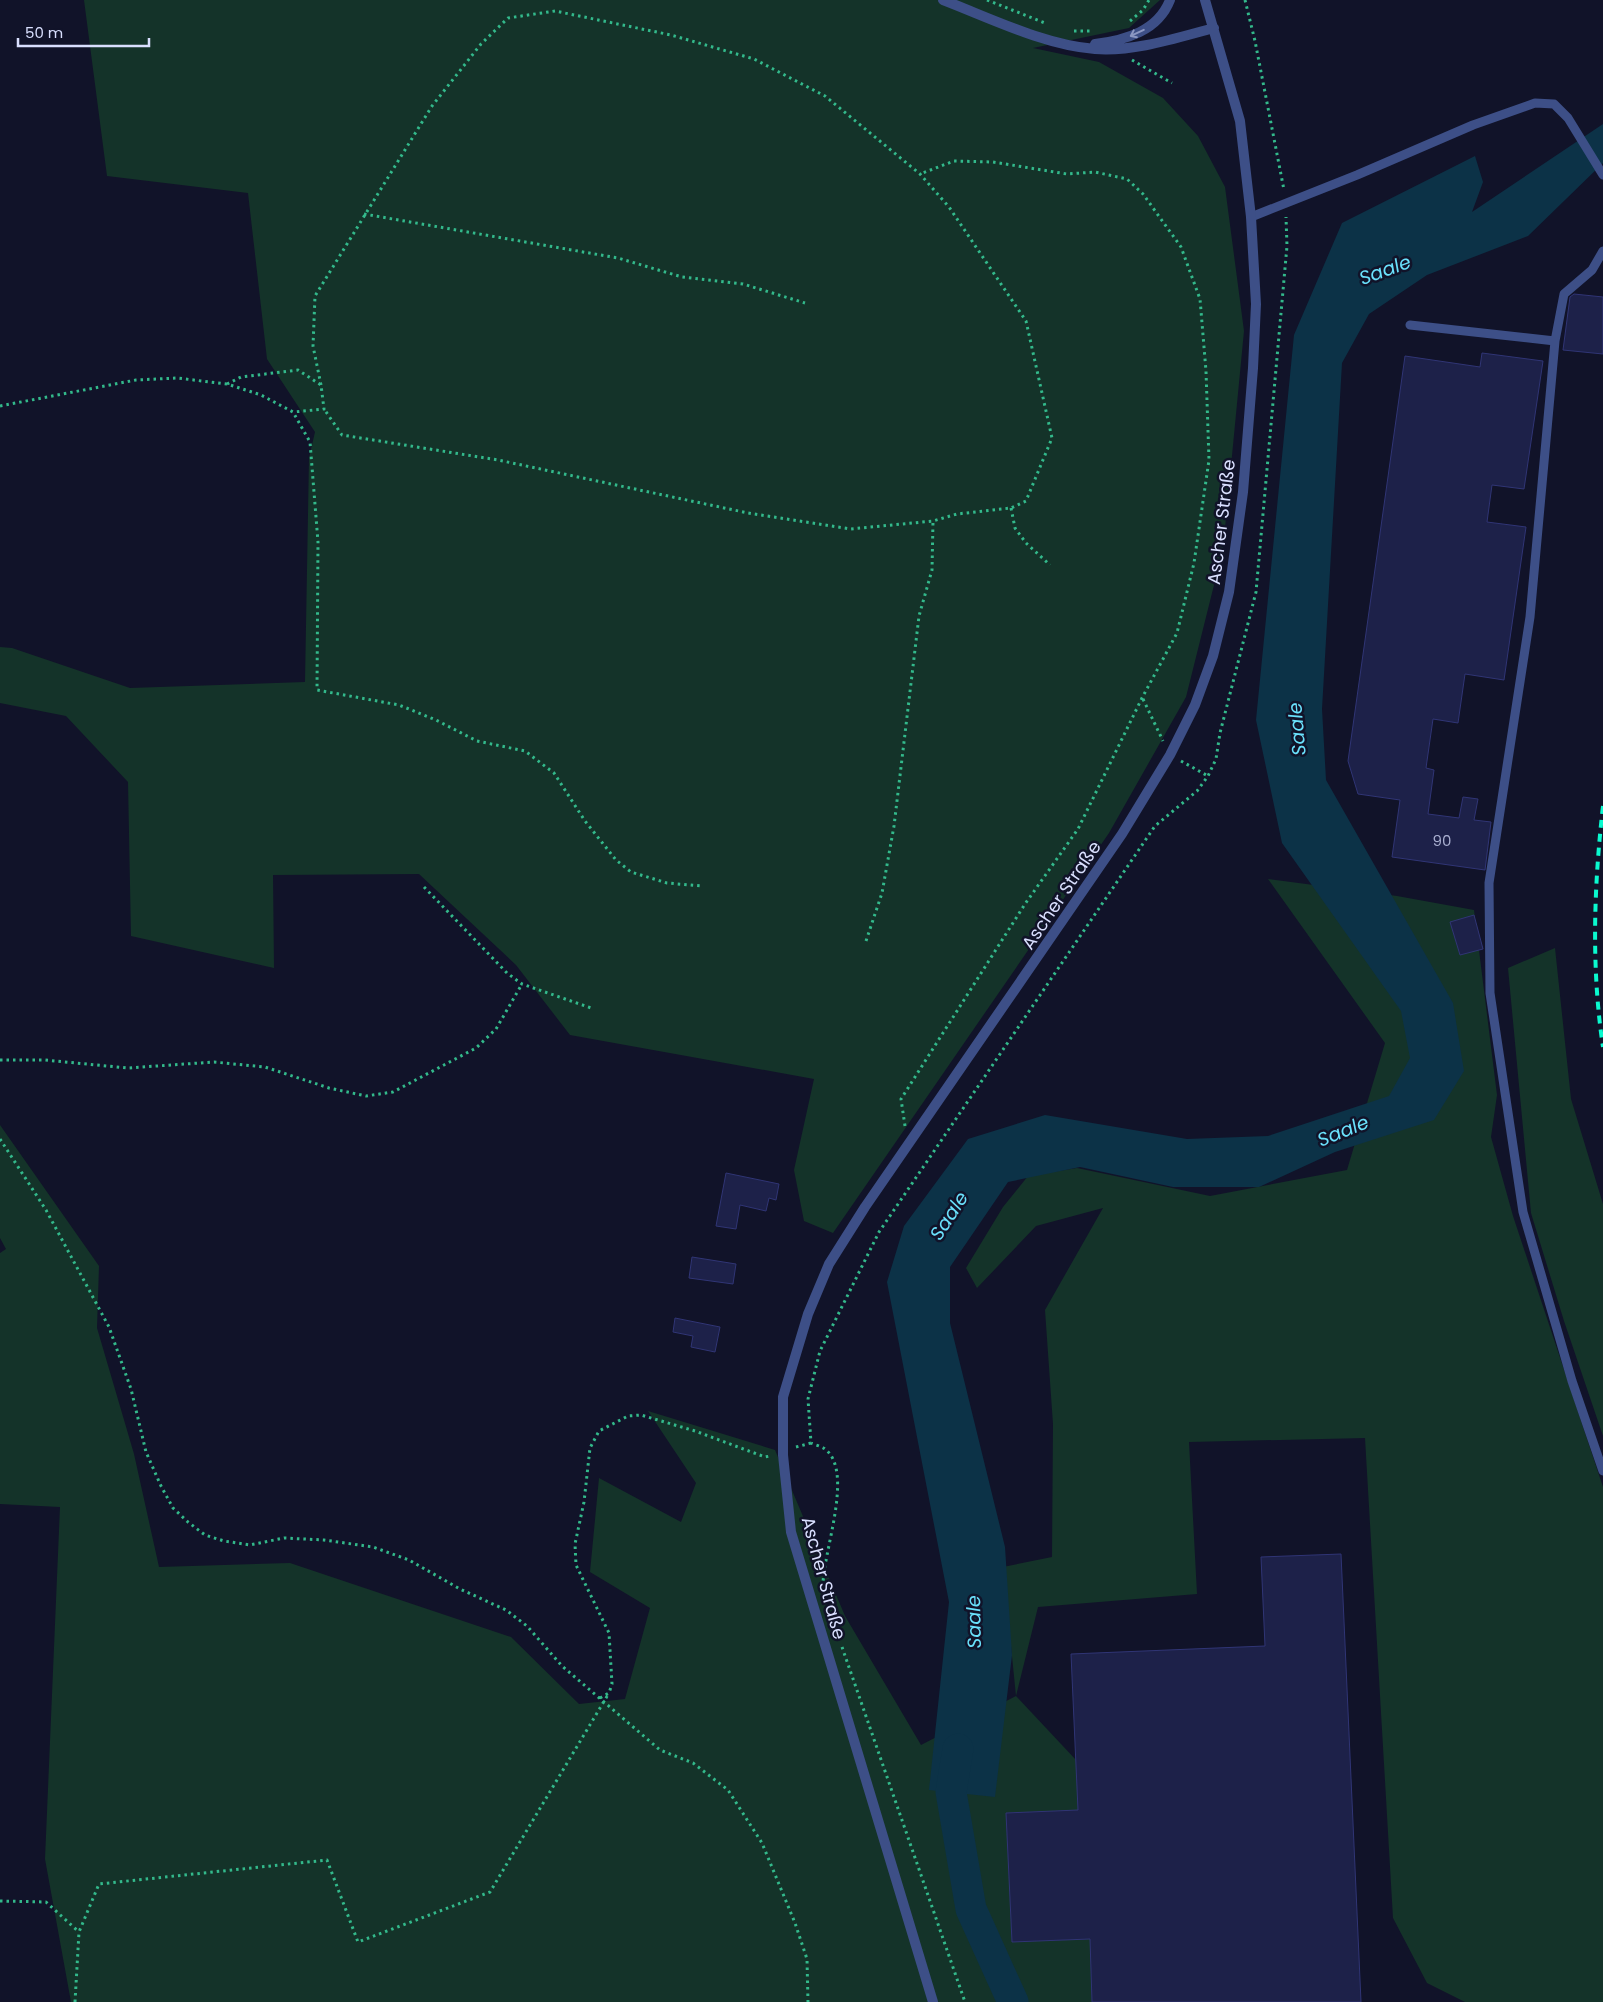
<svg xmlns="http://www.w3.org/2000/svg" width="1603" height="2002" font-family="Poppins,sans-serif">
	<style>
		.green { fill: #143329 }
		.water { fill: #0c3247 }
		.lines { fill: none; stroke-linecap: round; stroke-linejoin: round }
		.river { stroke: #0c3247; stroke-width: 31 }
		.building { fill: #1d2149; stroke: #303575 }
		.path { stroke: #33b98b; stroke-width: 3; stroke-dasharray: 2.5 4; stroke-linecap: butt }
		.service { stroke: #3d4f87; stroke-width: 9 }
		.tertiary { stroke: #3d4f87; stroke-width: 10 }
		.rail { stroke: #0afacf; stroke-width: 4; stroke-dasharray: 8 6; stroke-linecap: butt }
		.oneway { stroke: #8b97c2 }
		.labels { text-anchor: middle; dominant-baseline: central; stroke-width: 5; stroke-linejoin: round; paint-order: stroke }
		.number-label { font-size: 15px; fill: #aab0d1 }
		.street-label { font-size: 18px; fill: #d9dffe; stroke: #111329 }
		.water-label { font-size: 19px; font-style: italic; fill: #6ae1fc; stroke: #111329 }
	</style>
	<rect width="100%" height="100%" fill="#111329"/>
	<!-- green -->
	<path class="green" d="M84 0H1160L1129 28 1033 48 1099 62 1163 98 1198 136 1225 187 1244 331 1223 549 1186 697 1109 833 833 1233 804 1221 794 1170 814 1079 570 1035 516 965 419 874 273 875 274 968 131 936 128 782 66 716 0 703V647L12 648 130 688 305 682 309 458 315 432 267 359 248 193 107 176Z
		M1268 879 1397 896 1474 910 1497 1095 1491 1137 1513 1216 1603 1487V2002H1465L1427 1983 1393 1918 1365 1438 1189 1442 1197 1594 1038 1607 1016 1696 1076 1760 1078 1810 1006 1813 1012 1942 1090 1939 1092 2002H71L45 1859 60 1507 0 1504V1253L6 1249 0 1238V1125L99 1266 97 1328 134 1454 159 1567 290 1563 511 1637 579 1704 625 1699 650 1608 590 1572 599 1478 681 1522 696 1483 648 1411 775 1450 845 1616 921 1745 1016 1696 1003 1567 1052 1557 1053 1424 1045 1310 1103 1208 1036 1226 977 1288 966 1268 1003 1207 1028 1176 1077 1168 1210 1196 1347 1170 1385 1043Z
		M1555 948 1571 1099 1603 1204V1436L1564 1321 1531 1213 1508 968Z"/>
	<!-- water -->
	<path class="water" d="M1603 124V163L1528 236 1427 275 1369 314 1342 363 1322 709 1326 780 1453 1003 1464 1071 1434 1120 1335 1152 1259 1187H1173L1080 1167 1008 1182 950 1267V1323L1005 1547 1012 1655 995 1797 929 1790 949 1602 887 1282 904 1226 968 1139 1045 1115 1187 1139 1268 1136 1389 1096 1410 1058 1401 1011 1282 843 1256 720 1294 335 1342 223 1475 156 1483 182 1472 212Z"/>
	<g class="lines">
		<!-- river -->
		<path class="river" d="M958 1749 951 1792 971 1909 1013 2002"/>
	</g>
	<!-- building -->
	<path class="building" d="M1574 294 1603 297V354L1563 350 1570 297Z
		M1482 353 1543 361 1524 489 1492 485 1487 522 1526 527 1504 680 1465 674 1458 723 1433 719 1426 768 1434 770 1428 814 1459 818 1463 797 1478 799 1474 820 1491 822 1485 870 1392 857 1400 800 1358 794 1348 761 1405 356 1480 367Z
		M1474 915 1483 949 1460 955 1450 922Z
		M726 1173 779 1184 776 1200 769 1198 766 1211 740 1205 736 1229 716 1226Z
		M692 1257 736 1264 733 1284 689 1278Z
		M675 1318 720 1327 715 1352 691 1347 693 1336 673 1332Z
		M1341 1554 1361 2002H1092L1090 1939 1012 1942 1006 1813 1078 1810 1071 1654 1265 1646 1261 1557Z"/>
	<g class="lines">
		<!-- path -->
		<path class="path" d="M987 0 1045 23
			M1245 0 1255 41 1284 190
			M1130 21 1143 10 1149 0
			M1074 31H1091
			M1132 60 1172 83
			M364 214 618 258 682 277 743 284 805 303
			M227 384 241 377 298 370 321 385 324 409 293 412
			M321 385 313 346 315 296 432 106 481 44 508 18 555 11 671 35 754 59 825 96 920 174 949 207 1026 321 1052 438 1026 501 1011 508 957 514 933 521 851 529 748 513 498 460 342 435 324 409
			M0 406 136 380 177 378 227 384 261 395 293 412 310 442 318 542 317 690 399 705 436 720 477 741 525 751 554 773 585 821 616 860 631 872 667 883 702 886
			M1011 508 1015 528 1026 543 1050 565
			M1143 699 1163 741
			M1181 761 1208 776
			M424 887 507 973 522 984 594 1009
			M866 941 882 893 894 826 919 616 932 570 933 521
			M0 1060H45L128 1068 214 1062 265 1067 329 1088 366 1096 393 1092 476 1048 496 1029 522 984
			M905 1126 901 1099 1025 904 1078 829 1142 698 1177 633 1194 563 1209 460 1206 371 1200 299 1181 247 1143 194 1127 179 1095 172 1067 174 993 162 954 161 920 174
			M0 1139 46 1210 109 1327 131 1389 146 1452 161 1486 173 1508 188 1522 205 1535 224 1541 250 1545 284 1538 324 1540 373 1547 409 1560 460 1589 506 1610 527 1626 562 1666 660 1750 693 1763 728 1790 762 1843 795 1923 807 1959 808 2002
			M796 1447 811 1443
			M823 1587C822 1554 855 1472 825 1449 821 1446 815 1445 811 1443L808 1399 820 1351 879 1232 1155 826 1197 791 1208 776 1216 759 1220 733 1256 592 1287 246 1286 217
			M842 1647 965 2002
			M600 1698 609 1693 612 1684 609 1633 576 1565 575 1544 584 1502 590 1448 599 1431 628 1416 641 1415 695 1431 765 1457 770 1456
			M0 1901 46 1902 79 1932
			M75 2002 79 1932 99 1884 327 1860 358 1942 490 1892 609 1693"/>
		<!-- service -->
		<path class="service" d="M1251 217 1357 175 1473 125 1535 103 1554 104 1568 118 1603 175
			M1410 325 1555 341 1530 617 1489 883 1490 993 1523 1212 1572 1381 1603 1471
			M1555 341 1564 294 1592 270 1603 251"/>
		<!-- tertiary -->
		<path class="tertiary" d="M943 0C990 18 1044 45 1095 49 1134 52 1176 38 1214 28
			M1095 44C1126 40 1158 31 1170 0
			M933 2002 791 1532 783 1455V1397L808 1314 829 1264 865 1207 1122 834 1170 755 1195 705 1213 656 1229 592 1243 492 1253 368 1256 304 1251 217 1240 121 1205 0"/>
		<!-- rail -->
		<path class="rail" d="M1603 806C1594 885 1591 968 1603 1047"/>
	</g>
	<!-- one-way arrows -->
	<defs><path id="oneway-shaft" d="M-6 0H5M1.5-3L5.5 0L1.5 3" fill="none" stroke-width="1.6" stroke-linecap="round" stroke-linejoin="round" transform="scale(1.25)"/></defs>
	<use class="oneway" href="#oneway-shaft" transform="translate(1137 33) rotate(155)"/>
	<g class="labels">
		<!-- number labels -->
		<g class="number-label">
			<text x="1442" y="840">90</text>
		</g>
		<!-- street labels -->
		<g class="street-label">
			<text transform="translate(1221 522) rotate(-83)">Ascher Straße</text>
			<text transform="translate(1061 895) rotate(-56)">Ascher Straße</text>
			<text transform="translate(824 1578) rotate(75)">Ascher Straße</text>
		</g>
		<!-- water labels -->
		<g class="water-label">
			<text transform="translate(1385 270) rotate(-20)">Saale</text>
			<text transform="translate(1297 729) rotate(-95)">Saale</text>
			<text transform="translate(1343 1131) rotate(-22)">Saale</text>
			<text transform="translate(949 1216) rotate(-57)">Saale</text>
			<text transform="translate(974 1622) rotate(-91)">Saale</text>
		</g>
	</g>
	<!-- scale -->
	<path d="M18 38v8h131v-8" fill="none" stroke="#d9dffe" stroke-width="2.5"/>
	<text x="25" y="38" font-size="15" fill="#d9dffe" stroke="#111329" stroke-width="4" paint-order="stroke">50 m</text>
</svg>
